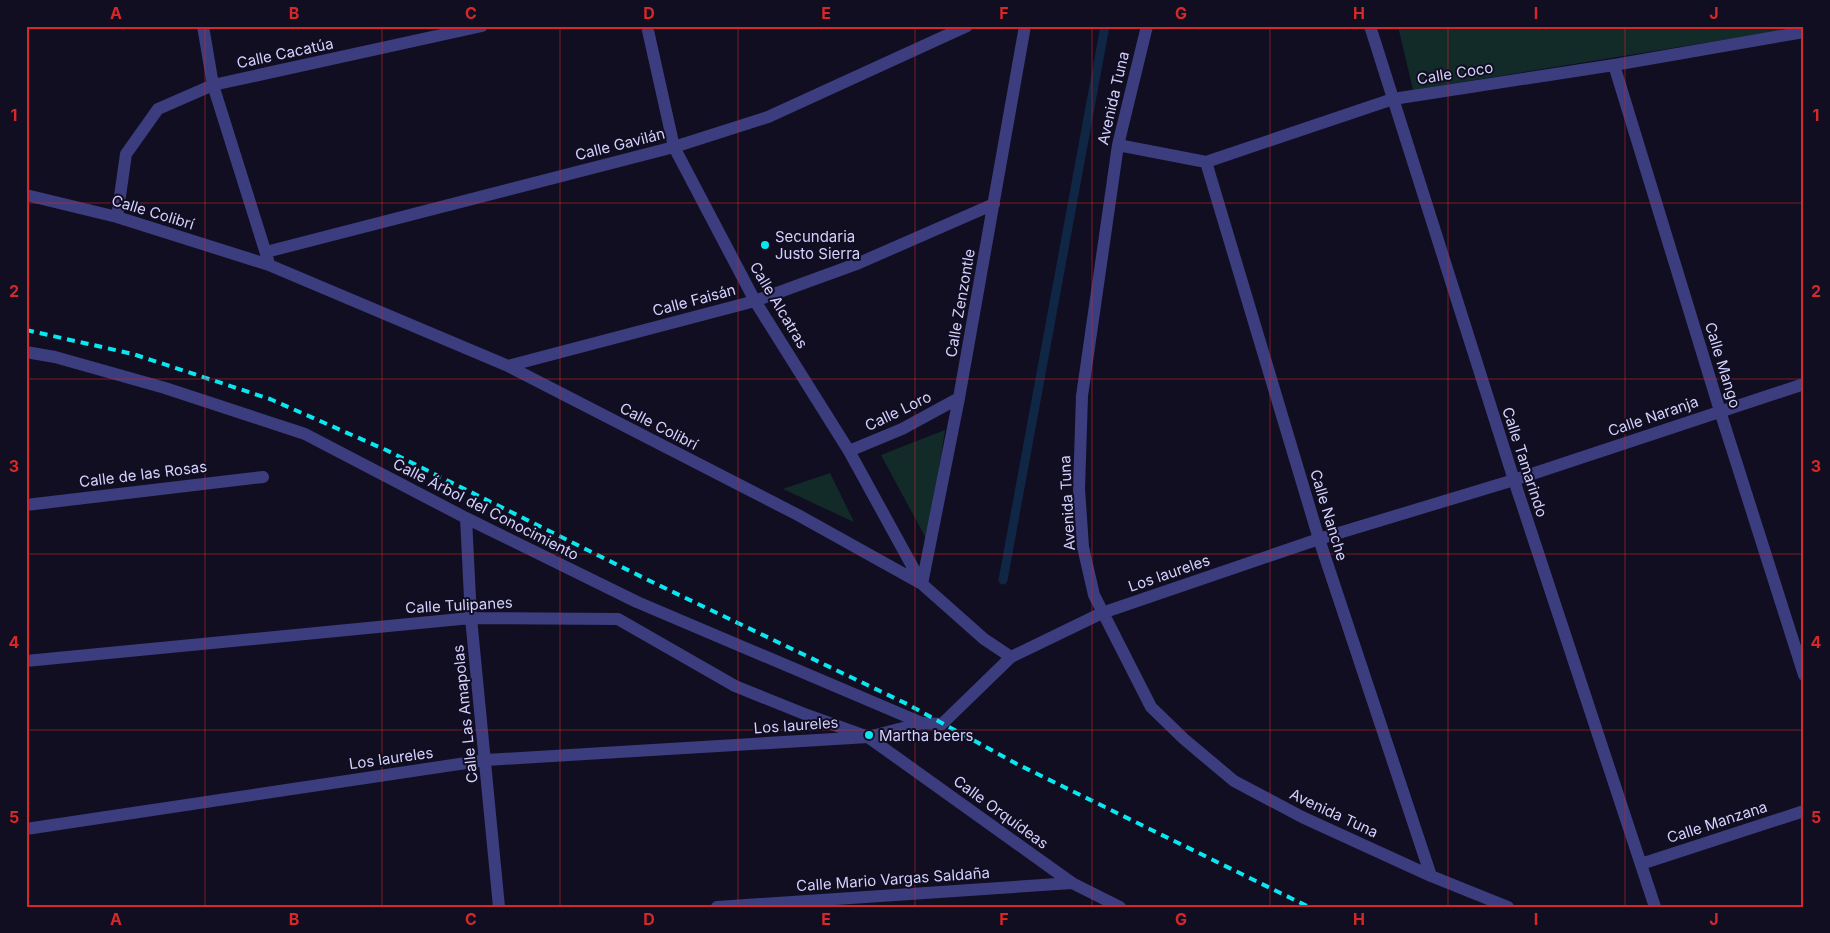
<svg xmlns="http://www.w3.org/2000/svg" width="1830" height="933" font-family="Inter,sans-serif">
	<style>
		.green { fill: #122b29 }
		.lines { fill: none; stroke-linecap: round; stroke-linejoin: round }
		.stream { stroke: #0f2745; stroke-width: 9 }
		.minor { stroke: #3b3d7f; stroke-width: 12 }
		.tertiary { stroke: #3b3d7f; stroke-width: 12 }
		.rail { stroke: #09e8f1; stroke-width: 4; stroke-dasharray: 8 6; stroke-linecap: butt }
		.grid { fill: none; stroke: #d62828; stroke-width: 1; stroke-opacity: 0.55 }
		.poi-dot { fill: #09e8f1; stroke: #110e22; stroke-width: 2 }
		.labels { text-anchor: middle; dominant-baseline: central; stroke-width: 4; stroke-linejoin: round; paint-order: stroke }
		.street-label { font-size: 15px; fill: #d3d1fd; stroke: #110e22 }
		.poi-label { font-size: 15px; fill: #d3d1fd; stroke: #110e22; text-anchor: start }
		.neatline { fill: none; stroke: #d62828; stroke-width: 2 }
		.grid-label { font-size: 16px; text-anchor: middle; font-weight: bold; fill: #d62828 }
	</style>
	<rect width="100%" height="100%" fill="#110e22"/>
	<!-- green -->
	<path class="green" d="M1398 26H1804V27L1413 90Z
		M945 430 928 542 881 455Z
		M830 473 854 522 783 489Z"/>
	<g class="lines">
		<!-- stream -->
		<path class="stream" d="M1003 580 1105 26"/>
		<!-- minor -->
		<path class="minor" d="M203 26 213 85 268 260
			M647 26 674 147 755 301 849 451 922 584
			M1147 26 1118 145 1082 396 1079 489 1083 547 1094 595 1151 707 1184 739 1234 781 1302 817 1431 876 1508 907
			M1614 65 1720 411 1804 675
			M1118 145 1206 162 1393 99 1614 65 1804 32
			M1206 162 1319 539 1431 876
			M26 195 117 217 269 265 508 366 798 515 922 584 984 639 1011 657
			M117 217 126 154 158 109 213 85 482 26
			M266 252 674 147 768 117 967 26
			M26 352 55 357 165 388 305 434 466 518 637 602 922 723
			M508 366 755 301 859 263 994 204
			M849 451 902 429 959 398
			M26 505 263 477
			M466 518 471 618 499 907
			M922 584 959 398 1025 26
			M26 661 471 618 618 619 735 686 807 715 868 737
			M1641 864 1804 811
			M717 907 1072 883
			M1655 907 1514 480 1804 384"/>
		<!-- tertiary -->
		<path class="tertiary" d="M868 737 1072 883 1120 907
			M26 829 486 760 868 737 922 723 942 724 1011 657 1102 613 1319 539 1514 480 1370 26"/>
		<!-- rail -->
		<path class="rail" d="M26 330 133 354 270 399 386 450 648 580 907 704 1017 764 1309 907"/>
	</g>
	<!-- grid -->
	<path class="grid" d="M205 26V907M382 26V907M560 26V907M738 26V907M915 26V907M1092 26V907M1270 26V907M1448 26V907M1625 26V907M26 203H1804M26 379H1804M26 554H1804M26 730H1804"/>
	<!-- markers -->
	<g class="poi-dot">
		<circle cx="765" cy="245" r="5"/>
		<circle cx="869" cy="735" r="5"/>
	</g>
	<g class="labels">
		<!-- street labels -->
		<g class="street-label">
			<text transform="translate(285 53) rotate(-12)">Calle Cacatúa</text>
			<text transform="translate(1455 73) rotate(-9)">Calle Coco</text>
			<text transform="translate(1113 98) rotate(-77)">Avenida Tuna</text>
			<text transform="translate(620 144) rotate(-14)">Calle Gavilán</text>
			<text transform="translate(153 212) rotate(17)">Calle Colibrí</text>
			<text transform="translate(694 300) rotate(-15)">Calle Faisán</text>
			<text transform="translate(960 303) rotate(-80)">Calle Zenzontle</text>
			<text transform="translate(779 305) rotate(59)">Calle Alcatras</text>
			<text transform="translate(1723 365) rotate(73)">Calle Mango</text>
			<text transform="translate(898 411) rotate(-26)">Calle Loro</text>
			<text transform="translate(1653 416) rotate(-19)">Calle Naranja</text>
			<text transform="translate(659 426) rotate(27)">Calle Colibrí</text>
			<text transform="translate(1525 462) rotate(72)">Calle Tamarindo</text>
			<text transform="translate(143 474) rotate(-7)">Calle de las Rosas</text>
			<text transform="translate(1067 503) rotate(-93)">Avenida Tuna</text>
			<text transform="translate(486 509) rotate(27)">Calle Árbol del Conocimiento</text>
			<text transform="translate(1329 515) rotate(73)">Calle Nanche</text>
			<text transform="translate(1169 573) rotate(-19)">Los laureles</text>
			<text transform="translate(459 605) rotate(-3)">Calle Tulipanes</text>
			<text transform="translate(465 714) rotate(-96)">Calle Las Amapolas</text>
			<text transform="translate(796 725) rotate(-4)">Los laureles</text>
			<text transform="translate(391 758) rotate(-8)">Los laureles</text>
			<text transform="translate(1001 812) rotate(36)">Calle Orquídeas</text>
			<text transform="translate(1334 813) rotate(25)">Avenida Tuna</text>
			<text transform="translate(1717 822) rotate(-18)">Calle Manzana</text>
			<text transform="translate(893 879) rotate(-4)">Calle Mario Vargas Saldaña</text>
		</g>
		<!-- poi labels -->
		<g class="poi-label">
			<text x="775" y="236">Secundaria<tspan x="775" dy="17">Justo Sierra</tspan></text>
			<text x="879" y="735">Martha beers</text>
		</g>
	</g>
	<!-- border -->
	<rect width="1830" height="933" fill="none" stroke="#110e22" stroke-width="55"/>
	<rect x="28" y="28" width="1774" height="878" class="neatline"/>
	<g class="grid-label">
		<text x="116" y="19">A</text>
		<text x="294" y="19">B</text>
		<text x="471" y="19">C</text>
		<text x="649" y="19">D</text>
		<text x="826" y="19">E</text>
		<text x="1004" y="19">F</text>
		<text x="1181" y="19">G</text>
		<text x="1359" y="19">H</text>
		<text x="1536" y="19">I</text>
		<text x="1714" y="19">J</text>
		<text x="14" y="121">1</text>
		<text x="1816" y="121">1</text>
		<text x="14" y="297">2</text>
		<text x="1816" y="297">2</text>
		<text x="14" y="472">3</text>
		<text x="1816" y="472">3</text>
		<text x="14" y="648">4</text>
		<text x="1816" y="648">4</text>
		<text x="14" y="823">5</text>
		<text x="1816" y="823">5</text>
		<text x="116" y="925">A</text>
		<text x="294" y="925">B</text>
		<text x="471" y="925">C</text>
		<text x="649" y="925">D</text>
		<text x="826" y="925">E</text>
		<text x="1004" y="925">F</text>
		<text x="1181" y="925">G</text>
		<text x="1359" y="925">H</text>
		<text x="1536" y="925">I</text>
		<text x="1714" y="925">J</text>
	</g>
</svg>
